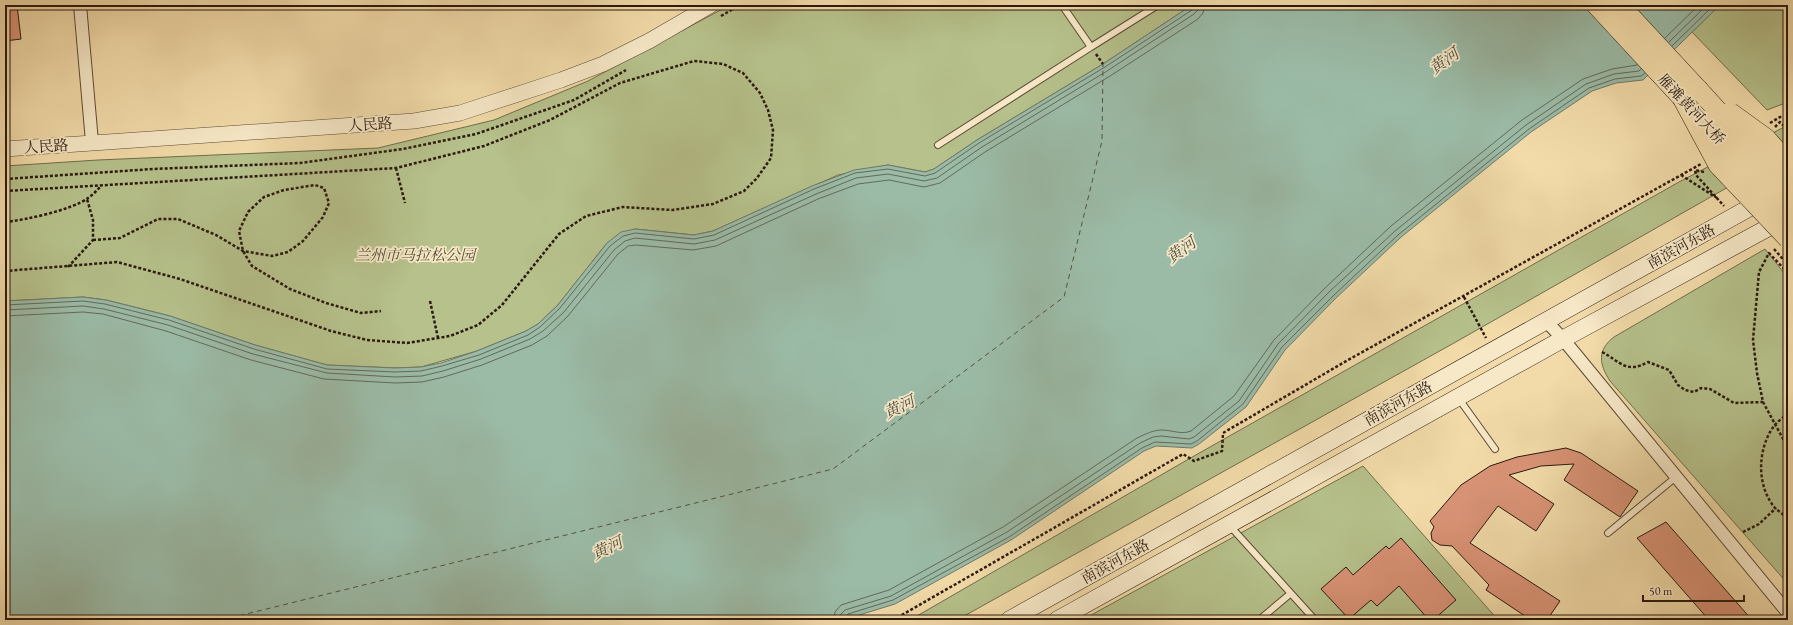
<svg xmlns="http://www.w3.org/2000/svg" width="1793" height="625" font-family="'EB Garamond','Noto Serif SC',serif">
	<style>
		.green { fill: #b6c18b; stroke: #706d4c }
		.water { fill: #9bbba7; stroke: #6e7a6a }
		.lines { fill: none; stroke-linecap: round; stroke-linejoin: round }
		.shore { stroke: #626a5a; stroke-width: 1 }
		.ferry { stroke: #525244; stroke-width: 1; stroke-dasharray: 5 4; stroke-linecap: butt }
		.building { fill: #d99376; stroke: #2a190e }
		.service-casing { stroke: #5c4a35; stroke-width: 8 }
		.minor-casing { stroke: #5c4a35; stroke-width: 14 }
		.tertiary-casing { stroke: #5c4a35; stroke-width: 16 }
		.secondary-casing { stroke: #2a190e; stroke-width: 18 }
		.primary-casing { stroke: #2a190e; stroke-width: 20 }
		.path { stroke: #2a190e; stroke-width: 2.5; stroke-dasharray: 3 2; stroke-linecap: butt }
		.service { stroke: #f7e8c7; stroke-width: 6 }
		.minor { stroke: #f7e8c7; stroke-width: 12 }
		.tertiary { stroke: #f7e8c7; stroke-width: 15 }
		.secondary { stroke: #f7e8c7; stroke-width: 17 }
		.primary { stroke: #f2dba9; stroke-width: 19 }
		.primary-bridge-casing { stroke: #2a190e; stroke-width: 20; stroke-linecap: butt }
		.primary-bridge { stroke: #f2dba9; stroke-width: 19 }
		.labels { text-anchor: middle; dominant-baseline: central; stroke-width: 3.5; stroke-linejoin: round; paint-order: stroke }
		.street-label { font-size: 15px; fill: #2a190e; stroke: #f7e8c7 }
		.park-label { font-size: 15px; font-style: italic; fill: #544b34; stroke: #f7e8c7 }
		.water-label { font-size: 16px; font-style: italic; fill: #525244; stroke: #f7e8c7 }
	</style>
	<rect width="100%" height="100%" fill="#f2dba9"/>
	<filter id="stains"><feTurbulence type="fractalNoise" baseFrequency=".005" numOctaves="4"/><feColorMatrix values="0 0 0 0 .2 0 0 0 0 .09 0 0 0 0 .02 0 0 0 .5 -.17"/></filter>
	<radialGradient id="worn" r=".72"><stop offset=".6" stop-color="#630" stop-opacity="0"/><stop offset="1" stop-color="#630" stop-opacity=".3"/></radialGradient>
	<!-- green -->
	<path class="green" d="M730 5H1192L1103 64 977 140 934 169 925 172 888 165 838 175 713 231 694 235 635 229 607 243 557 306 538 324 526 331 477 351 421 367 395 368 327 365 255 345 170 316 106 300 83 297 5 301V166L98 160 378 148 494 120 588 81Z
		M1720 5H1788V102L1767 110 1692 32Z
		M1788 125V153L1454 343 957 620H910L1187 460 1679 182Z
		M1765 249 1788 278V584L1610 381C1599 364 1597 350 1614 337Z
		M1363 466 1498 620H1082Z"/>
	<!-- water -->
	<path class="water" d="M1192 5H1720L1643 80 1616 83 1592 91 1531 132 1400 238 1335 299 1285 350 1246 407 1199 444 1192 448 1156 446 1144 451 1011 540 895 604 843 620H5V301L83 297 106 300 170 316 255 345 327 365 395 368 421 367 441 363 477 351 526 331 538 324 557 306 607 243 621 232 635 229 694 235 713 231 812 186 854 170 888 165 925 172 934 169 977 140 1103 64Z"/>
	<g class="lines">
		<!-- shore -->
		<path class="shore" d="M1665 38 1699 5
			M1669 42 1707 5
			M1672 46 1714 5
			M5 305 83 301 105 304 169 320 254 349 327 369 395 372 421 371 442 366 479 355 528 335 540 327 560 308 610 246 623 236 635 233 694 239 714 235 814 189 855 173 888 169 925 176 935 173 979 143 1105 67 1192 10 1194 5
			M5 310 83 306 104 309 168 325 253 354 327 373 395 377 422 376 443 371 481 359 530 339 543 331 564 312 614 250 625 241 635 238 694 244 715 240 816 194 856 178 888 174 924 181 937 178 982 147 1107 71 1194 14 1198 10 1199 5
			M5 316 83 312 103 314 166 331 251 360 324 379 395 383 422 382 444 377 482 365 532 345 547 336 568 316 618 254 628 246 636 245 693 250 716 246 818 199 858 184 889 180 924 187 940 183 985 152 1110 76 1198 19 1203 13 1205 5
			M834 620 835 612 841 605 889 590 1003 527 1137 438C1146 434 1153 430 1162 430 1171 430 1182 435 1191 431L1234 396 1274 340 1325 288 1391 226 1522 120 1583 79 1612 69 1637 65
			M840 620 841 614 845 610 891 596 1007 532 1140 443 1153 437 1161 436 1189 439 1194 437 1239 401 1278 344 1329 292 1395 231 1526 125 1586 84 1614 74 1639 71 1641 69
			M845 620 848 614 893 600 1009 537 1142 448 1155 442 1191 444 1197 441 1243 404 1282 347 1333 296 1398 235 1529 129 1589 88 1615 79 1641 76 1645 73"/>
		<!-- ferry -->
		<path class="ferry" d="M222 620 833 469 1064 297 1102 141 1103 64"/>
	</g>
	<!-- building -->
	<path class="building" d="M5 5H17L21 39 5 41Z
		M1566 448 1581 453 1638 491 1620 517 1564 480 1574 464 1541 466 1509 475 1554 504 1536 531 1498 506 1470 543 1560 601 1547 620H1531L1486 590 1489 585 1452 546 1440 545 1432 540 1431 533 1434 527 1430 521 1461 485 1490 466 1517 457Z
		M1666 522 1752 620H1709L1637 538Z
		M1401 538 1456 600 1433 620H1429L1399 586 1377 606 1371 600 1349 619 1321 589 1346 567 1353 575 1386 546 1389 549Z"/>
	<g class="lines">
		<defs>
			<path id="service" d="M1091 47 1158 5
				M938 145 1091 47 1062 5
				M1459 399 1495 449
				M1230 526 1315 620
				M1608 533 1676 477
				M1259 620 1290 594"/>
			<path id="minor" d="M80 5 92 142
				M1546 321 1563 339 1788 613"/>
			<path id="tertiary" d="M5 149 414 121 460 113 561 80 603 64 649 41 711 5"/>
			<path id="secondary" d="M1009 620 1767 198
				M1057 620 1563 339 1786 218"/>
			<path id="primary" d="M1596 5 1682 98
				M1620 5 1698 89"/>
		</defs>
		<!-- service casing -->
		<use href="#service" class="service-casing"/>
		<!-- minor casing -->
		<use href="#minor" class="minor-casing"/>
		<!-- tertiary casing -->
		<use href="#tertiary" class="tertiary-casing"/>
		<!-- secondary casing -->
		<use href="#secondary" class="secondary-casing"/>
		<!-- primary casing -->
		<use href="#primary" class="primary-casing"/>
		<!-- path -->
		<path class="path" d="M721 16 740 5
			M1096 54 1103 64
			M1770 123 1780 117H1788
			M1775 127 1780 122 1788 130
			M396 168 405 203
			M1704 172 1695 170 1696 175 1724 206
			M1681 175 1717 198
			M5 179 153 169 300 163 403 149 476 134 574 100 626 70
			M5 191 396 168 484 146 550 120 620 83 694 61 723 64 743 73 760 93 768 110 773 130 771 158 757 178 744 191 713 204 672 210 623 207 586 216 559 234 502 305 478 325 450 336 407 343 367 340 331 331 180 279 117 262 5 271
			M5 222C25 220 72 210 88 198 93 195 97 190 102 185
			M93 240 120 238 158 219H178L216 235 243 251 272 256 288 252 303 241 323 217 329 203 324 188 315 185 284 190 264 197 248 212 239 231 243 251 252 266 290 289 326 303 361 313 381 311
			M1774 249 1788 265
			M68 267 93 240V220L87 199
			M1788 273 1769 253 1759 272 1753 340 1757 373 1763 402 1788 448
			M1464 297 1486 338
			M430 301 438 338
			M1602 352C1621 362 1626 374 1648 362L1669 370 1678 385 1685 390 1694 392 1701 388 1710 389 1734 403 1763 402
			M1788 413C1784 417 1778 421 1774 426 1757 449 1756 487 1776 509 1780 512 1784 515 1788 519
			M1743 532 1759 524 1776 508
			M893 620 1183 454 1194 461 1222 451 1223 433 1348 360 1701 164"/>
		<!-- service -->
		<use href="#service" class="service"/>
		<!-- minor -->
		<use href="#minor" class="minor"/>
		<!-- tertiary -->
		<use href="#tertiary" class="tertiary"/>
		<!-- secondary -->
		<use href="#secondary" class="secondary"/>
		<!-- primary -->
		<use href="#primary" class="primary"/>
		<defs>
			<path id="primary-bridge" d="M1698 89 1788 188
				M1682 98 1718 165 1788 239
				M1730 112 1766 138 1788 163
				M1702 120 1788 213"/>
		</defs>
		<!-- primary-bridge casing -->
		<use href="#primary-bridge" class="primary-bridge-casing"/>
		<!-- primary-bridge -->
		<use href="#primary-bridge" class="primary-bridge"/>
	</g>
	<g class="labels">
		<!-- street labels -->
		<g class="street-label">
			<text transform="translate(1692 109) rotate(47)">雁滩黄河大桥</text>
			<text transform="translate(370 124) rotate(-4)">人民路</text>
			<text transform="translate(46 146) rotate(-4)">人民路</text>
			<text transform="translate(1681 246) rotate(-29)">南滨河东路</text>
			<text transform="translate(1398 403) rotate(-29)">南滨河东路</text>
			<text transform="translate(1115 561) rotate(-29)">南滨河东路</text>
		</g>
		<!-- park labels -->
		<g class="park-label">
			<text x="415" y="254">兰州市马拉松公园</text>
		</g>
		<!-- water labels -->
		<g class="water-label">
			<text transform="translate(1444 61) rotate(-36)">黄河</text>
			<text transform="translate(1181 250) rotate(-36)">黄河</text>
			<text transform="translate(899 407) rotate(-26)">黄河</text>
			<text transform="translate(607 548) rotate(-26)">黄河</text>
		</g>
	</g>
	<!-- margin -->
	<rect width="1793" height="625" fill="none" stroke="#f2dba9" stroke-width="20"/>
	<rect x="6" y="6" width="1781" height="613" fill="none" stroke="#2a190e" stroke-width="2"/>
	<rect x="10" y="10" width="1773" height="605" fill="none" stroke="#2a190e"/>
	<!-- scale -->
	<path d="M1643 595v6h101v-6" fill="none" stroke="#2a190e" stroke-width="2"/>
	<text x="1649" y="595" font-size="12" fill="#2a190e" stroke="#f7e8c7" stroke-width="3" paint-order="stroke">50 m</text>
	<rect width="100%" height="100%" filter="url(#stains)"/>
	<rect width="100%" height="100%" fill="url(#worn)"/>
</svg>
